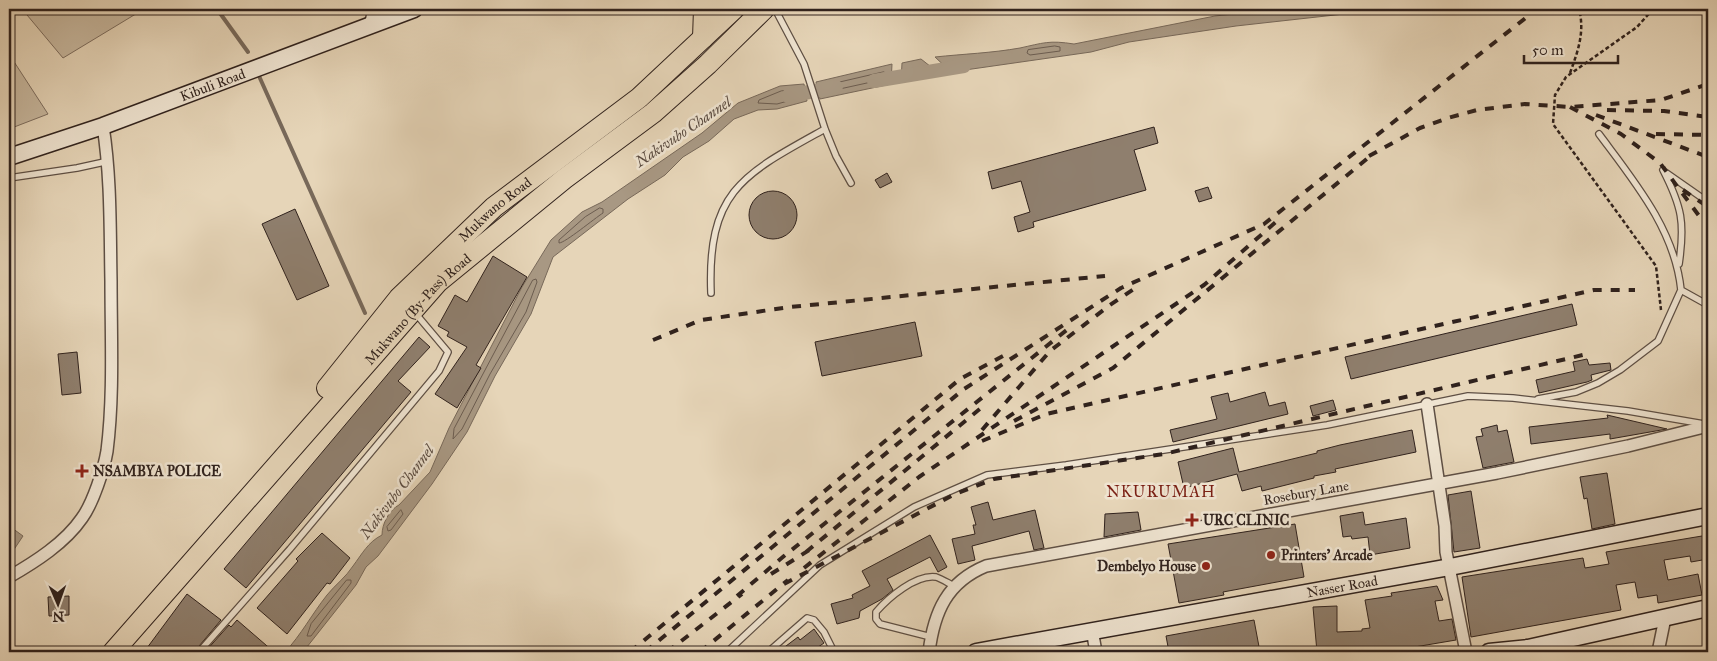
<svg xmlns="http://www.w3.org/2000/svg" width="1717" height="661" font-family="'IM FELL Great Primer',serif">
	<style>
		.green { fill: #c7b79e; stroke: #7c6c5e }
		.water { fill: #a89883; stroke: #78695a }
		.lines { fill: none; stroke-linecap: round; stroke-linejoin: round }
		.shore { stroke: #6c5d50; stroke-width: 1 }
		.stream { stroke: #78695a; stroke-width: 4 }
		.canal { stroke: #a89883; stroke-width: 14 }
		.building { fill: #8f7f6e; stroke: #30221d }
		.lane-casing { stroke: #5e4f44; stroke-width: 8 }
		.street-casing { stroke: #5e4f44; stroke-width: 14 }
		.secondary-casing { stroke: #30221d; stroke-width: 19 }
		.highway-casing { stroke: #30221d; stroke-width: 22 }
		.path { stroke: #30221d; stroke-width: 2.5; stroke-dasharray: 4 2.5; stroke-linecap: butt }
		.lane { stroke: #efe4d1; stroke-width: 5.5 }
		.street { stroke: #efe4d1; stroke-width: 11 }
		.secondary { stroke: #efe4d1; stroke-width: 16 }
		.highway { stroke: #e6d5b8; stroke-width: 20 }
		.rail { stroke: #30221d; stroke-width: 4; stroke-dasharray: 9 9; stroke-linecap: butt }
		.poi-dot { fill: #8f2418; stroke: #efe4d1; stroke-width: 2 }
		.labels { text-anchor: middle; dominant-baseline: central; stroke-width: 5; stroke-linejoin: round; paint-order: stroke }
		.street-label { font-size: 14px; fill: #30221d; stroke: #efe4d1 }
		.poi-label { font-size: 14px; font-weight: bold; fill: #30221d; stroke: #efe4d1; text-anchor: start }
		.water-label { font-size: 15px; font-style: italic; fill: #5a4b41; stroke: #efe4d1 }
		.quarter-label { font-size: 16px; letter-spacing: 1px; fill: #7a1f14; stroke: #efe4d1 }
	</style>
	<rect width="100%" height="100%" fill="#e6d5b8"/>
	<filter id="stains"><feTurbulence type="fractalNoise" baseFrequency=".004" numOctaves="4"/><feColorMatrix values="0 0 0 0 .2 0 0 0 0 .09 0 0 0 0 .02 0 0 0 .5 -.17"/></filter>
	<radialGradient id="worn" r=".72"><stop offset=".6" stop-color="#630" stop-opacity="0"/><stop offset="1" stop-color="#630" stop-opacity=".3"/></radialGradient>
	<!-- green -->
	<path class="green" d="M22 9H144L63 58Z
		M9 54 48 114 9 129Z"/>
	<!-- water -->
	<path class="water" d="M1307 9H1389L1236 26 1129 42 1091 52 951 72 935 57C963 54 992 53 1020 48 1043 43 1049 40 1074 44L1215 16 1271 10 1289 11Z
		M921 59 940 74 901 82 902 63Z
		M892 64 891 84 820 99 816 82Z
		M804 84 807 101 777 109 758 110 734 119 709 141 683 157 665 175 628 199 553 257 531 314 495 376 467 432 432 484 378 556 366 567 356 585 303 652H285C301 635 312 614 327 595 335 585 346 577 353 566 362 554 368 542 382 535 382 524 389 510 399 505L430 472 449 428 522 287 551 240 582 212 602 202 702 133 738 103 780 86Z
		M12 528 23 536 9 557V534Z"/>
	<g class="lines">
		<!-- shore -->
		<path class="shore" d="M1296 9 1298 13 1346 9
			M1055 46 1060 47V51L1030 55 1027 53 1028 50Z
			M884 72 887 74 885 79 826 92 823 91 824 86Z
			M799 90 801 96 799 98 777 104 758 103 759 100 781 91Z
			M600 208 603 209V213C595 218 565 243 559 243V240L585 217Z
			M533 280 536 279 537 282 526 312 490 374 462 429 453 439 454 429Z
			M401 510 403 514 391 530 388 531 387 527Z
			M347 580H351V583L311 636H307L311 624Z"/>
		<!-- stream -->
		<path class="stream" d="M217 9 248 52
			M259 76 365 313"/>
		<!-- canal -->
		<path class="canal" d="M874 81 964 66
			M788 96 836 87"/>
	</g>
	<!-- building -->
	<path class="building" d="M1154 127 1158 143 1134 150 1146 190 1033 222 1034 227 1018 232 1014 217 1030 212 1021 181 992 189 988 172Z
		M887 173 892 182 880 188 875 180Z
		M1208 187 1212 198 1199 202 1195 191Z
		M749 215a24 24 0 1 1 48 0a24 24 0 1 1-48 0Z
		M295 209 329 286 297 300 262 224Z
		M493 256 527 277 476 365 481 368 457 408 435 394 467 347 447 336 449 332 438 326 455 295 467 302Z
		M1572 304 1577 325 1351 379 1345 357Z
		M915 322 922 356 822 376 815 342Z
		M419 337 430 347 398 381 411 392 246 588 224 569Z
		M77 352 81 393 62 395 58 354Z
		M1587 359 1589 365 1610 363 1611 370 1591 375 1592 380 1587 382 1539 393 1536 380 1575 371 1573 362Z
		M1265 392 1269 406 1285 402 1288 414 1173 442 1170 430 1217 419 1211 397 1228 393 1230 402Z
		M1333 400 1336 410 1313 416 1310 406Z
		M1607 415 1667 429 1610 439V434L1531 444 1529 427 1608 418Z
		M1497 425 1498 432 1507 430 1514 462 1483 468 1476 437 1483 436 1481 429Z
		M1412 430 1416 452 1335 469 1336 472 1314 476V478L1262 491 1261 486 1242 491 1237 474 1184 488 1178 462 1233 448 1239 472 1317 453V451L1340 445Z
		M1607 473 1615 524 1592 529 1587 498 1584 499 1580 477Z
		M1471 491 1480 548 1454 552 1448 495Z
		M988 502 993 520 1035 510 1044 548 1034 550 1029 531 972 546 975 560 958 564 952 539 975 534 973 525H976L971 507Z
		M1138 512 1141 530 1104 537 1105 514Z
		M1363 512 1365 525 1406 518 1410 548 1370 555 1368 537 1352 539 1351 536 1343 537 1340 516Z
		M1295 524 1304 577 1223 592 1224 595 1179 603 1168 544Z
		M322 533 350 558 330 584 327 583 287 634 257 608 298 561 296 559Z
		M930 535 947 567 938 572 930 557 887 579 893 590 882 599 860 611 859 618 837 624 831 604 853 598 852 595 870 586 862 571Z
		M1708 535V559L1691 562 1690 556 1664 560 1668 580 1698 574 1702 595 1658 603 1657 595 1638 598 1635 582 1616 585 1621 610 1471 637 1462 577 1583 558 1585 568 1609 564 1606 552Z
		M1437 586 1443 600 1435 601 1439 621 1452 619 1456 640 1385 652H1317L1313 607 1337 606V632L1362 631V629L1370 628 1365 600 1392 596 1391 593Z
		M187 594 221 620 194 652H144Z
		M69 596V615L49 616 48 597Z
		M237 620 274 652H205L229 625 231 627Z
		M1254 620 1260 652H1169L1166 636Z
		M814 629 824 643 811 652H778L798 637 800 640Z"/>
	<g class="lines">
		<defs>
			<path id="lane" d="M775 9 804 64 825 129 836 156 851 183
				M1599 134C1634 181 1675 230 1681 290L1708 305
				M1663 170C1682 207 1685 223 1679 264
				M1665 172 1708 202
				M9 178 77 168 109 161
				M711 293C707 190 744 174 825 129
				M1538 399 1576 392 1598 383 1620 370 1658 341 1681 290
				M931 637 880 624 876 619V612C888 598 916 574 936 577 942 579 948 583 954 586
				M199 652 290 549 439 371 448 352 416 314
				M727 652 820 565 914 507 987 475 1066 465 1327 425 1468 396 1513 398 1628 411 1704 424
				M768 652 807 618 814 620 824 632 834 652"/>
			<path id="street" d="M370 26 374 9
				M1427 404 1445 526 1446 552 1466 652
				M9 577C35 562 65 543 82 518 93 503 104 469 107 451 114 395 111 337 111 281 110 229 111 177 103 126
				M1092 630 1096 652
				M929 652C934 612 947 582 986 566L1497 473 1628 446 1708 426
				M1658 652 1665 618"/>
			<g id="secondary">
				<path id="s1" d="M9 157 103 126 414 9"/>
				<path id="s2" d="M976 652 1450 567 1708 516"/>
				<path d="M1489 652 1528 648 1708 608"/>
			</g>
			<g id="highway">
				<path d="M703 38 704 9"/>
				<path id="s3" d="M327 388 399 298 494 207 639 98 734 9"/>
				<path id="s4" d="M113 652 438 282 564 179 653 113 708 64 764 9"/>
			</g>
		</defs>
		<!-- lane casing -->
		<use href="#lane" class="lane-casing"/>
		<!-- street casing -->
		<use href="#street" class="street-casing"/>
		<!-- secondary casing -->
		<use href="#secondary" class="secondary-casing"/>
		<!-- highway casing -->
		<use href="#highway" class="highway-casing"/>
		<!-- path -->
		<path class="path" d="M803 9H804
			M1653 9 1637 27 1566 77 1555 95 1553 124 1656 266 1661 310
			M1570 73C1578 51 1585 32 1579 9"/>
		<!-- lane -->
		<use href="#lane" class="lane"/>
		<!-- street -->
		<use href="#street" class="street"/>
		<!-- secondary -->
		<use href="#secondary" class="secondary"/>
		<!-- highway -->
		<use href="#highway" class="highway"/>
		<!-- rail -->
		<path class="rail" d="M1570 107 1621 134 1660 163 1708 228
			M1607 110 1664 111 1708 117
			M1596 115 1708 157
			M1656 134 1708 135
			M1369 156 1420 128 1448 118 1477 110 1525 104 1570 107 1661 100 1708 84
			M1683 190 1708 207
			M653 340 701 320 790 307 1105 276
			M1014 421 1113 368 1374 153
			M982 430 1050 351 1110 305 1137 287
			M982 441 1046 414 1594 290H1635
			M806 552 981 408
			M804 568 919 477 1204 285 1277 221
			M771 574 811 549
			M784 584 955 494 994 479 1164 454 1587 354
			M737 596 784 556 1073 325
			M630 652 960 379 1003 356
			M645 652 964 389 1121 288 1264 224 1537 9
			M667 652 742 594
			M700 652 788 580"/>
	</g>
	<!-- markers -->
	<g class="poi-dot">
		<path d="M79.5 463.5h5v5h5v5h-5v5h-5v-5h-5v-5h5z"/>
		<path d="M1189.5 512.5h5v5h5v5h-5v5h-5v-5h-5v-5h5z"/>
		<circle cx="1271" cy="555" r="5"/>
		<circle cx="1206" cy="566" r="5"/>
	</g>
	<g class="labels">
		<!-- street labels -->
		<g class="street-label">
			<text stroke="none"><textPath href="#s1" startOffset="216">Kibuli Road</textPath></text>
			<text stroke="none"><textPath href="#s3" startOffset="246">Mukwano Road</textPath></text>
			<text stroke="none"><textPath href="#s4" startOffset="459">Mukwano (By-Pass) Road</textPath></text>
			<text transform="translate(1306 493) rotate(-10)">Rosebury Lane</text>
			<text stroke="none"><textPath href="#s2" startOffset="372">Nasser Road</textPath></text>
		</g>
		<!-- poi labels -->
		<g class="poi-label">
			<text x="93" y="471">NSAMBYA POLICE</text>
			<text x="1203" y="520">URC CLINIC</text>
			<text x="1281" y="555">Printers' Arcade</text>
			<text x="1196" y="566" text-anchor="end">Dembelyo House</text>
		</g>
		<!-- water labels -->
		<g class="water-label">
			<text transform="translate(683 132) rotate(-34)">Nakivubo Channel</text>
			<text transform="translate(397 492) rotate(-53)">Nakivubo Channel</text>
		</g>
		<!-- quarter labels -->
		<g class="quarter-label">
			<text x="1161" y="491">NKURUMAH</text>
		</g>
	</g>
	<!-- margin -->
	<rect width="1717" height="661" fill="none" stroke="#e6d5b8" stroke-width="30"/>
	<rect x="10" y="10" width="1697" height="641" fill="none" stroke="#30221d" stroke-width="2.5"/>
	<rect x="15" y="15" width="1687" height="631" fill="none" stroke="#30221d"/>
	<!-- north arrow -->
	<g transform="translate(58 604) rotate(178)" stroke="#efe4d1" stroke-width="4" paint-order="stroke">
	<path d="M0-4L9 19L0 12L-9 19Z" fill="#30221d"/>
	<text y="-8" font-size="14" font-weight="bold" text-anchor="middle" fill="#30221d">N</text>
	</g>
	<!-- scale -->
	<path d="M1524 55v8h94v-8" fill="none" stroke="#30221d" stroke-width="2.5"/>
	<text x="1532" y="55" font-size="15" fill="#30221d" stroke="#efe4d1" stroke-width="4" paint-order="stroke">50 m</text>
	<rect width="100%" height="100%" filter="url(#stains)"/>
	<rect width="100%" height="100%" fill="url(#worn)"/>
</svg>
